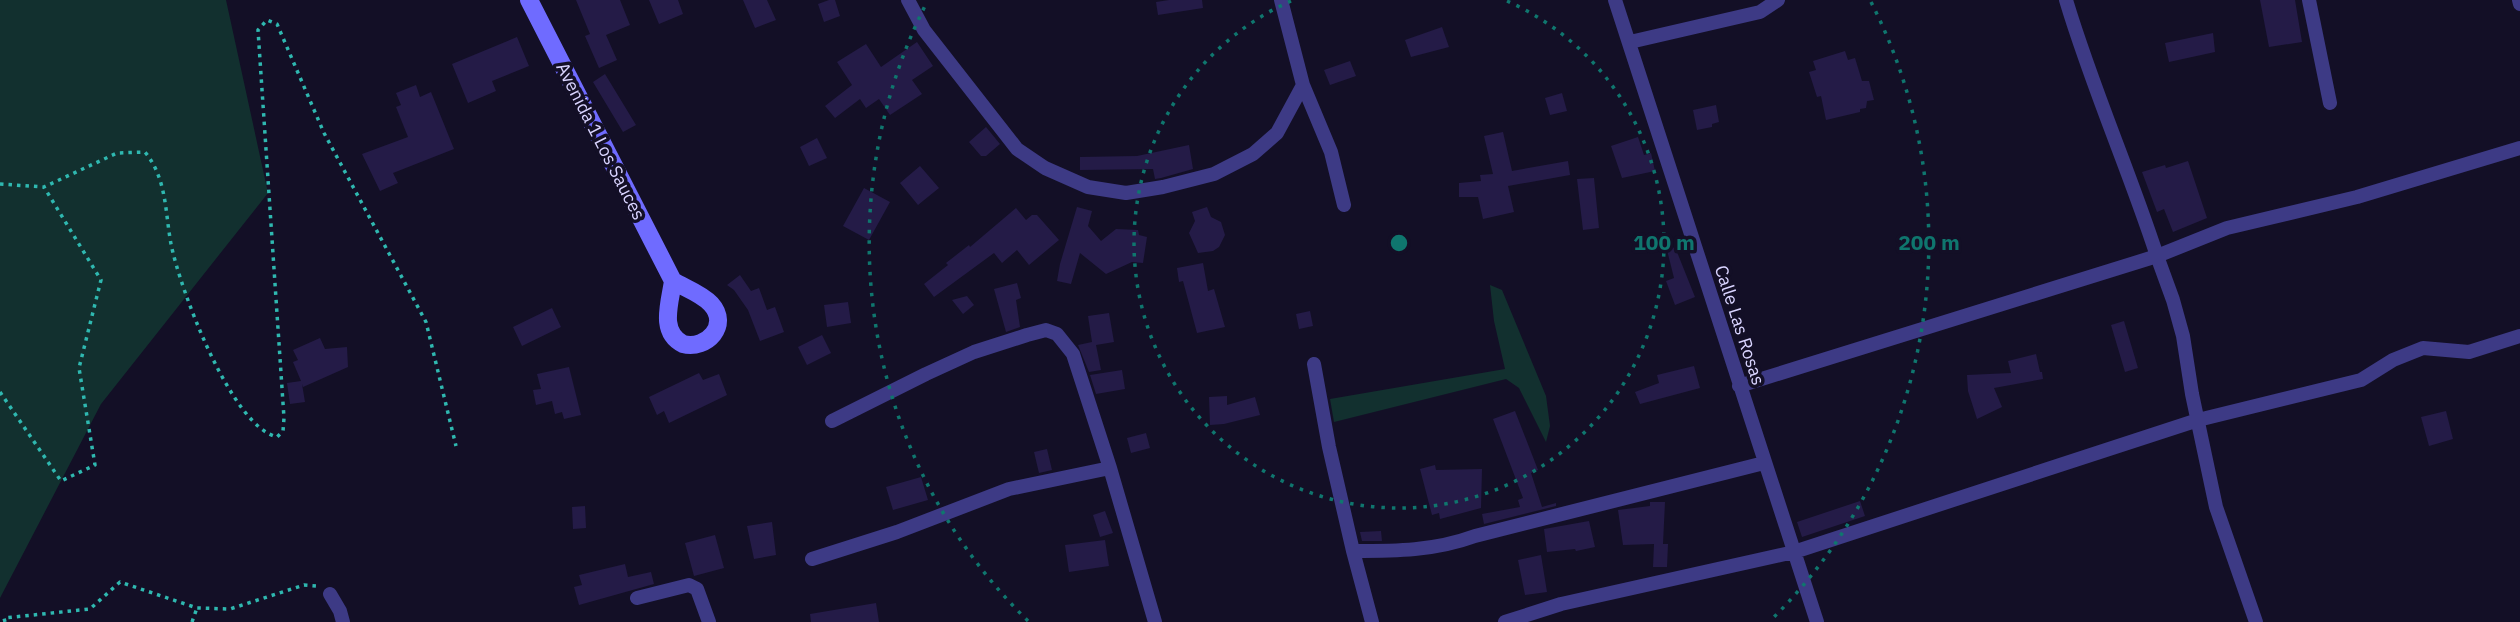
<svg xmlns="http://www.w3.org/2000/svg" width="2520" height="622" font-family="'IBM Plex Sans',sans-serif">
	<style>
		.green { fill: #12302f }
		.building { fill: #241b47 }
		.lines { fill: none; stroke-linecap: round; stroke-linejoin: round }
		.path { stroke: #2fb8b0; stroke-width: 3.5; stroke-dasharray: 3.5 5; stroke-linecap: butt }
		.street { stroke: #3d3a85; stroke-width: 14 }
		.secondary { stroke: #6f6bff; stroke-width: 18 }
		.ring { fill: none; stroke: #0f766e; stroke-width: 3.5; stroke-dasharray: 3.5 7 }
		.labels { text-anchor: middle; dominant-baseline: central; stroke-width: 7; stroke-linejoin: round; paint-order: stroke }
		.street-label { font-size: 18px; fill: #d9d4ff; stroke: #130f26 }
		.centre { fill: #0f766e; stroke: #130f26; stroke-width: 3.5 }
		.ring-label { font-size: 21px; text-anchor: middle; font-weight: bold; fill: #0f766e; stroke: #130f26; stroke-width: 7; stroke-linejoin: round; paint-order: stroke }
	</style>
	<rect width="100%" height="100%" fill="#130f26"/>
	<!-- green -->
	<path class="green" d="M0 0H226L268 193 101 404 0 598Z
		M1490 285 1502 290 1546 396 1550 426 1546 442 1519 388 1506 379 1334 422 1330 399 1505 369 1494 321Z"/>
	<!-- building -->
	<path class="building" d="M576 0H620L630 25 606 35 617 60 599 68 585 36 590 34Z
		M649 0H678L683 14 659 24Z
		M743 0H767L776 20 755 28Z
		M829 0H835L840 16 824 22 818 4Z
		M1169 0H1202L1203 8 1158 15 1156 2Z
		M2260 0H2295L2302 42 2269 47Z
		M1442 27 1449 47 1411 57 1405 40Z
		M2213 33 2215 52 2169 62 2165 43Z
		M517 37 529 66 492 81 496 91 468 103 452 64Z
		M917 42 933 66 912 80 922 94 890 115 879 99 866 108 860 99 835 118 825 106 852 85 837 62 866 44 881 67Z
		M1845 51 1848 60 1855 58 1862 81H1869L1874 100 1867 101 1866 108 1860 109V112L1826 120 1821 96 1817 97 1809 72 1816 70 1813 61Z
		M1350 61 1356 76 1330 85 1324 70Z
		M605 74 636 125 623 132 593 82Z
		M416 85 420 97 431 92 454 149 393 173 398 183 380 191 362 154 408 137 396 107 401 105 396 93Z
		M1562 93 1567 111 1550 115 1545 98Z
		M1716 105 1719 122 1712 124V127L1697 130 1693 110Z
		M986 127 1000 144 986 156H981L969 142Z
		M1503 132 1512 171 1568 161 1570 175 1508 186 1514 212 1483 219 1478 197H1459V183L1481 181 1480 175 1493 174 1484 136Z
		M1638 137 1644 155 1651 153 1655 171 1622 178 1611 146Z
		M817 138 827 158 809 166 800 147Z
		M1189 145 1193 169 1161 178 1155 179 1153 169 1080 170V157L1137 156Z
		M2188 161 2207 218 2173 232 2164 209 2157 212 2142 172 2165 165 2166 168Z
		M920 166 939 188 918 205 900 183Z
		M1594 178 1599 228 1583 230 1577 179Z
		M864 188 890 202 869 240 843 226Z
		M1077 207 1092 211 1088 226 1101 241 1116 229 1138 230 1139 235 1147 237 1143 263 1132 262 1106 274 1080 253 1071 284 1057 281 1060 264Z
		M1207 207 1211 217 1221 222 1225 235 1219 247 1213 251 1198 253 1189 233 1195 221 1192 212Z
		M1016 208 1026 220 1032 215H1037L1059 240 1029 265 1017 250 1002 263 994 253 934 297 924 284 948 265 946 263 969 245 970 247Z
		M1675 247 1695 297 1675 305 1666 281 1674 278 1667 250Z
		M1203 263 1208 291 1214 289 1225 327 1197 333 1183 281 1179 282 1177 268Z
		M740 275 751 291 759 288 767 310 775 307 784 332 760 341 748 310 734 290 727 285Z
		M1017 283 1021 298 1016 300 1020 327 1006 332 994 289Z
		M967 296 974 305 963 314 952 300Z
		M848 302 851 323 827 327 824 305Z
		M552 308 561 327 522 346 513 327Z
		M1310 311 1313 326 1299 329 1296 314Z
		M1109 313 1114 342 1096 345 1101 370 1089 372 1078 345 1092 342 1088 316Z
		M2124 321 2138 368 2125 372 2111 325Z
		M822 335 831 353 807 365 798 347Z
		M320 338 325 349 347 347 348 367 303 387 302 384 305 402 290 404 287 383 301 381 293 362 298 360 293 350Z
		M2036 354 2040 372H2038H2042L2043 379 1994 388 2002 407 1977 419 1968 391 1967 375 2011 373 2008 361Z
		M1694 366 1700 388 1640 404 1635 392 1659 383 1657 375Z
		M569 367 581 415 564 419 562 412 555 414 552 401 536 405 533 390 541 389 537 374Z
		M1122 370 1125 389 1096 394 1090 375Z
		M699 373 703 380 719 374 727 395 669 423 664 411 657 415 649 397Z
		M1227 396V405L1255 397 1260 415 1224 424 1210 425 1209 397Z
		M1515 411 1538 470 1531 473 1542 507 1556 503V506L1484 524 1482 514 1520 507 1518 500 1523 498 1493 419Z
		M2446 411 2453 439 2429 446 2421 417Z
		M1146 433 1150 448 1131 453 1127 438Z
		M1047 449 1052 470 1039 473 1034 452Z
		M1435 465 1436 470 1482 469 1481 508 1440 519 1439 513 1432 515 1420 469Z
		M921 477 928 500 893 510 886 487Z
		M1860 501 1865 516 1802 537 1797 522Z
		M1650 502H1665L1663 544H1658H1668L1667 567H1653L1654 544 1623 545 1618 510 1650 506Z
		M585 506 586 528 573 529 572 507Z
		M1105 511 1113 533 1100 537 1093 515Z
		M1589 521 1595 547 1576 551 1575 549 1547 552 1544 529Z
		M772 522 776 555 754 559 747 526Z
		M1381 531 1382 541H1362L1360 532Z
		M715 535 724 568 694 576 685 543Z
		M1105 540 1109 566 1069 572 1065 545Z
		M1541 555 1547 592 1525 595 1518 560Z
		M625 564 628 577 651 572 654 584 579 605 574 587 582 585 579 575Z
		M876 603 879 622H811L810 614Z"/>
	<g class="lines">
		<!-- path -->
		<path class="path" d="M0 184 44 187 117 153 145 152C167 179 165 212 171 244 180 289 231 426 277 437L283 431 284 418 258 30 267 20 277 24 324 133 426 322 456 446
			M0 392 61 481 95 465 79 368 101 280 44 187
			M5 622 4 618 90 609 120 582 197 608 230 609 304 585 317 586
			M192 622 197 608"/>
		<!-- street -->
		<path class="street" d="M908 0 924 30 1017 149 1045 168 1088 187 1126 193 1163 187 1214 174 1253 154 1277 133 1303 85 1281 0
			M1615 0 1817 622
			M2066 0C2092 87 2129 170 2157 256L2227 228 2357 197 2520 148
			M2309 0 2330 103
			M2519 0 2520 4
			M1630 42 1760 12 1778 0
			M1303 85 1331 152 1344 205
			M1314 364 1329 447 1353 551
			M1739 386 2157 256 2173 300 2183 336 2192 394 2216 507 2256 622
			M832 421 926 374 974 352 1027 335 1046 330 1057 334 1073 354 1110 468 1155 622
			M812 559 897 532 1009 489 1110 468
			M330 594 340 611 343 622
			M637 598 689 585 697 589 709 622
			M1372 622 1353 551C1396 551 1434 551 1475 536L1764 463
			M1505 622 1561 604 1794 552 2198 420 2361 380 2393 360 2423 348 2469 352 2520 336"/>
		<!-- secondary -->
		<path class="secondary" d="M529 0 673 281C685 288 702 294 711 304 730 325 707 350 683 344 659 332 670 303 673 281"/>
	</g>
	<!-- distance rings -->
	<g class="ring">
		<path d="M1507 1A265 265 0 1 1 1291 1"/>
		<path d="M1028 621A530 530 0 0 1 927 2M1871 2A530 530 0 0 1 1770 621"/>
	</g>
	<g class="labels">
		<!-- street labels -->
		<g class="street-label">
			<text transform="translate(601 141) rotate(63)">Avenida 1 Los Sauces</text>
			<text transform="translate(1740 325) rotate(72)">Calle Las Rosas</text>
		</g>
	</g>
	<circle cx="1399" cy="243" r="10" class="centre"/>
	<g class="ring-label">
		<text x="1664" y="250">100 m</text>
		<text x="1929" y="250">200 m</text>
	</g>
</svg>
